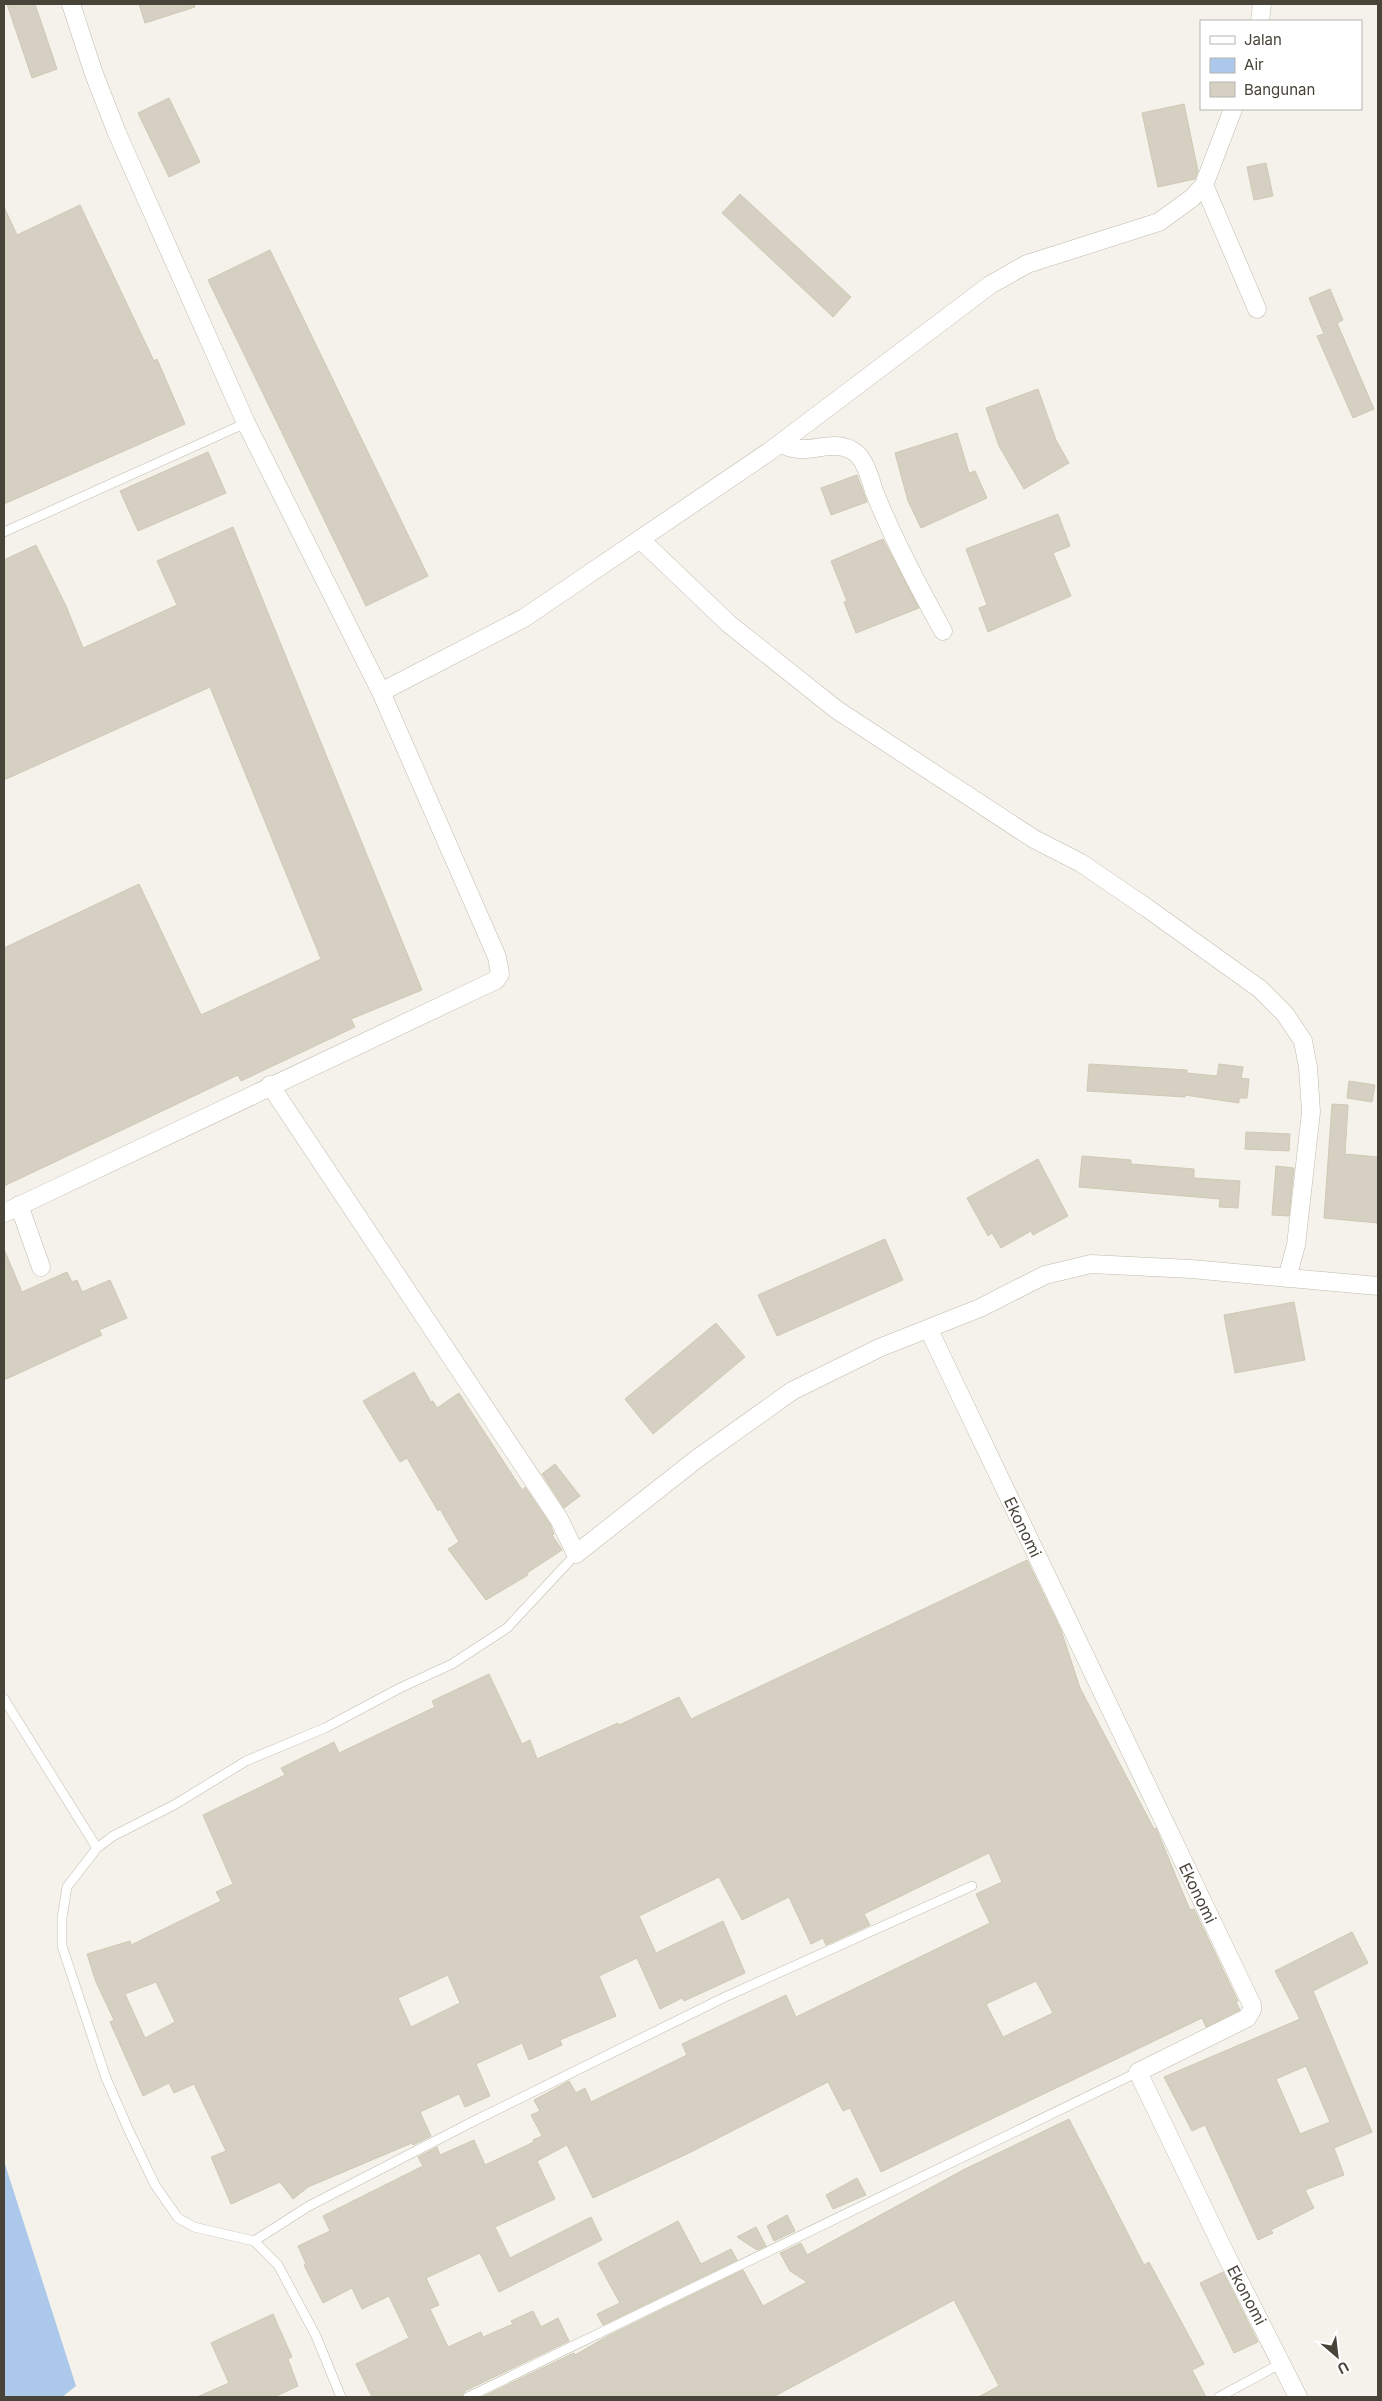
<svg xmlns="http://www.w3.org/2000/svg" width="1382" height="2401" font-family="Inter,sans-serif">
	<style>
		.water { fill: #acc8eb }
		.building { fill: #d5d0c1; stroke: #cfc8b4; fill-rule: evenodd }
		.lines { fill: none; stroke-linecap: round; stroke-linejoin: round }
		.service-casing { stroke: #bfbbad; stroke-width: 10 }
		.minor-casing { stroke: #bfbbad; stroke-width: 19 }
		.service { stroke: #fff; stroke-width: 9 }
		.minor { stroke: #fff; stroke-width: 18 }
		.labels { text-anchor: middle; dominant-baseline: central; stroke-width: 4; stroke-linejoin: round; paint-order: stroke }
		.street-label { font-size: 16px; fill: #484439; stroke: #fff }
	</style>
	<rect width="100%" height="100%" fill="#f4f2ea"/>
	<!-- water -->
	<path class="water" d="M4 2161 76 2386 62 2397H4Z"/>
	<!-- building -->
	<path class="building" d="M7 4H35L57 69 32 78Z
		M139 4H194L195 7 145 23Z
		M169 98 200 162 169 177 138 113Z
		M1184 104 1198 171 1195 179 1158 187 1142 113Z
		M1266 163 1273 196 1254 200 1247 167Z
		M740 194 851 297 833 317 722 213Z
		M80 205 154 361 157 359 185 424 4 504V207L17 235Z
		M270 250 428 576 366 606 208 280Z
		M1330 289 1343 320 1337 323 1374 409 1353 418 1317 336 1324 334 1309 298Z
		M1038 389 1056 440 1069 463 1024 489 999 446 986 408Z
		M957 433 969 473 975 471 987 498 921 528 908 501 895 453Z
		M208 452 226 493 138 531 120 491Z
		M857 475 867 502 831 515 821 488Z
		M1058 514 1070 546 1053 553 1071 596 988 632 979 608 987 605 966 549Z
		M233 527 422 990 351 1019 355 1027 241 1081 238 1075 4 1186V948L139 884 201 1015 321 959 210 687 4 780V560L36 545 66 606 83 648 177 605 157 561Z
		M883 539 919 608 856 633 844 602 847 601 831 561Z
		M1089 1064 1187 1070V1073L1217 1076 1219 1064 1243 1067 1241 1078 1249 1079 1247 1098H1239V1103L1185 1095V1097L1087 1091Z
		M1349 1081 1375 1085 1372 1102 1347 1098Z
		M1332 1104 1348 1105 1345 1154 1378 1157V1223L1324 1218Z
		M1246 1132 1290 1134 1289 1151 1245 1149Z
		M1082 1156 1131 1160V1164L1194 1169V1178L1240 1181 1238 1208 1219 1207 1220 1199 1079 1187Z
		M1038 1159 1068 1216 1033 1235 1031 1231 1001 1248 992 1233 988 1236 967 1198Z
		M1276 1166 1294 1168 1289 1216 1272 1215Z
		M885 1239 903 1280 777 1336 758 1295Z
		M4 1249 22 1292 67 1272 72 1282 77 1280 82 1292 110 1280 127 1318 99 1330 102 1335 4 1380Z
		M1294 1302 1305 1360 1235 1373 1224 1315Z
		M716 1323 745 1357 653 1434 625 1399Z
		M414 1372 431 1402 433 1401 437 1408 459 1393 522 1490 525 1487 550 1524 554 1534 552 1535 562 1550 527 1573 528 1575 486 1600 448 1549 459 1542 440 1509 438 1511 407 1458 400 1462 363 1401Z
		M555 1464 580 1496 564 1508 542 1474Z
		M1027 1560 1061 1630 1080 1688 1154 1829 1156 1828 1190 1910 1194 1909 1238 2001 1236 2002 1240 2010 1206 2027 1202 2018 881 2172 850 2108 843 2111 828 2082 691 2152 593 2198 567 2145 537 2161 555 2199 495 2227 510 2258 591 2217 602 2240 499 2292 480 2253 426 2278 439 2305 430 2309 448 2347 481 2332 483 2337 513 2324 511 2321 533 2311 541 2327 558 2318 569 2341 465 2391 462 2397H372L356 2364 409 2338 389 2296 362 2309 352 2288 323 2303 304 2265 306 2264 298 2246 330 2231 323 2216 423 2166 418 2157 437 2147 440 2155 474 2140 485 2165 534 2142 533 2140 542 2136 531 2115 540 2111 534 2100 569 2081 576 2093 585 2088 591 2102 687 2055 682 2044 786 1995 796 2017 990 1923 976 1894 1002 1882 989 1853 864 1914 870 1925 826 1945 823 1938 811 1944 789 1897 742 1920 719 1877 639 1916 656 1953 723 1921 745 1973 684 2001 682 1998 660 2009 637 1958 599 1976 616 2016 560 2040 562 2045 529 2060 522 2043 476 2064 490 2096 465 2107 459 2094 420 2112 431 2136 413 2145 412 2143 308 2187 293 2199 280 2182 231 2204 211 2157 226 2151 194 2084 174 2093 169 2083 143 2096 110 2022 114 2020 96 1982 87 1954 130 1941 131 1945 221 1901 216 1892 233 1884 203 1815 285 1775 281 1768 334 1742 339 1753 435 1707 432 1701 489 1674 522 1744 530 1740 537 1759 618 1723 619 1725 679 1697 691 1719ZM448 1975 460 2003 411 2027 398 1998ZM1036 1981 1053 2013 1003 2037 986 2004ZM156 1982 175 2022 145 2038 125 1994Z
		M1352 1932 1368 1963 1313 1991 1372 2132 1334 2148 1344 2175 1305 2190 1314 2208 1271 2230 1273 2233 1258 2240 1205 2125 1192 2131 1164 2077 1300 2019 1275 1971ZM1306 2066 1330 2122 1300 2134 1276 2079Z
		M1069 2119 1144 2265 1149 2262 1204 2364 1192 2370 1206 2397H978L999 2386 954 2300 773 2397H482L574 2353 575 2355 608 2336 743 2270 763 2306 807 2282 790 2271 780 2253 801 2243 807 2255 963 2170Z
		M857 2178 866 2195 833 2209 826 2195Z
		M787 2215 795 2231 774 2241 767 2226Z
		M678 2221 701 2264 731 2249 737 2260 603 2325 597 2314 620 2303 598 2263Z
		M756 2227 766 2246 757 2250 737 2237Z
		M1223 2272 1258 2342 1234 2353 1200 2283Z
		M273 2314 292 2357 288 2359 298 2386 274 2397H197L229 2383 211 2343Z"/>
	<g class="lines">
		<defs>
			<path id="service" d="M4 532 246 423
				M4 1699 97 1848 67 1887 62 1918V1946L106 2078 130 2133 155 2185 178 2218 194 2227 254 2241 278 2265 316 2336 341 2397
				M97 1848 113 1836 174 1805 246 1761 325 1728 400 1688 452 1664 507 1628 576 1554
				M254 2241 309 2206 472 2122 725 1997 972 1886
				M468 2397 1138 2072
				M1219 2397 1282 2363"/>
			<path id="minor" d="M1260 21 1262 4
				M1204 185 1257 309
				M780 443C805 459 829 437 853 451 865 458 870 478 874 491 893 539 918 586 943 631
				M640 539 729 624 837 710 1034 839 1081 863 1147 908 1260 989 1285 1014 1303 1041 1308 1067 1311 1112 1296 1245 1287 1278
				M381 692 524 618 770 451 990 285 1027 264 1159 222 1192 198 1204 185 1233 109
				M270 1085 559 1519 576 1554 698 1458 792 1391 879 1348 980 1308 1045 1275 1091 1264 1191 1269 1378 1286
				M19 1205 41 1267
				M4 1213 496 980 500 974 497 957 381 692 246 423 117 133 94 74 71 4
				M929 1330 1252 2005V2010L1247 2018 1138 2072 1225 2253 1298 2397"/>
		</defs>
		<!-- service casing -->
		<use href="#service" class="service-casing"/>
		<!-- minor casing -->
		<use href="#minor" class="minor-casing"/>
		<!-- service -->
		<use href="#service" class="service"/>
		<!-- minor -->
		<use href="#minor" class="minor"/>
	</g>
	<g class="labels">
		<!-- street labels -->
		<g class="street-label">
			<text transform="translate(1023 1527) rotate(64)">Ekonomi</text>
			<text transform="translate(1198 1893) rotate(64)">Ekonomi</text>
			<text transform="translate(1247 2295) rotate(62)">Ekonomi</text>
		</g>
	</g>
	<!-- border -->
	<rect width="1382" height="2401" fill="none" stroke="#484439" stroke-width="10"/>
	<!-- legend -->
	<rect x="1200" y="20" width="162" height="90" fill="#ffffff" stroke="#b6b4b0"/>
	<rect x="1210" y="36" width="25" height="8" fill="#ffffff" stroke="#b6b4b0"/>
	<text x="1244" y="45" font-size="15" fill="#484439">Jalan</text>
	<rect x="1210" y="58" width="25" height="15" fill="#acc8eb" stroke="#b6b4b0"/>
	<text x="1244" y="70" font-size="15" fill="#484439">Air</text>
	<rect x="1210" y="82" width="25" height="15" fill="#d5d0c1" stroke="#b6b4b0"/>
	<text x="1244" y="95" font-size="15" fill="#484439">Bangunan</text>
	<!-- north arrow -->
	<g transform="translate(1337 2356) rotate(152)" stroke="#ffffff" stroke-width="4" paint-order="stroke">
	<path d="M0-4L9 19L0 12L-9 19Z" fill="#484439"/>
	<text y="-8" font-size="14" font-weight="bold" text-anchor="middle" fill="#484439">U</text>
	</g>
</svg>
